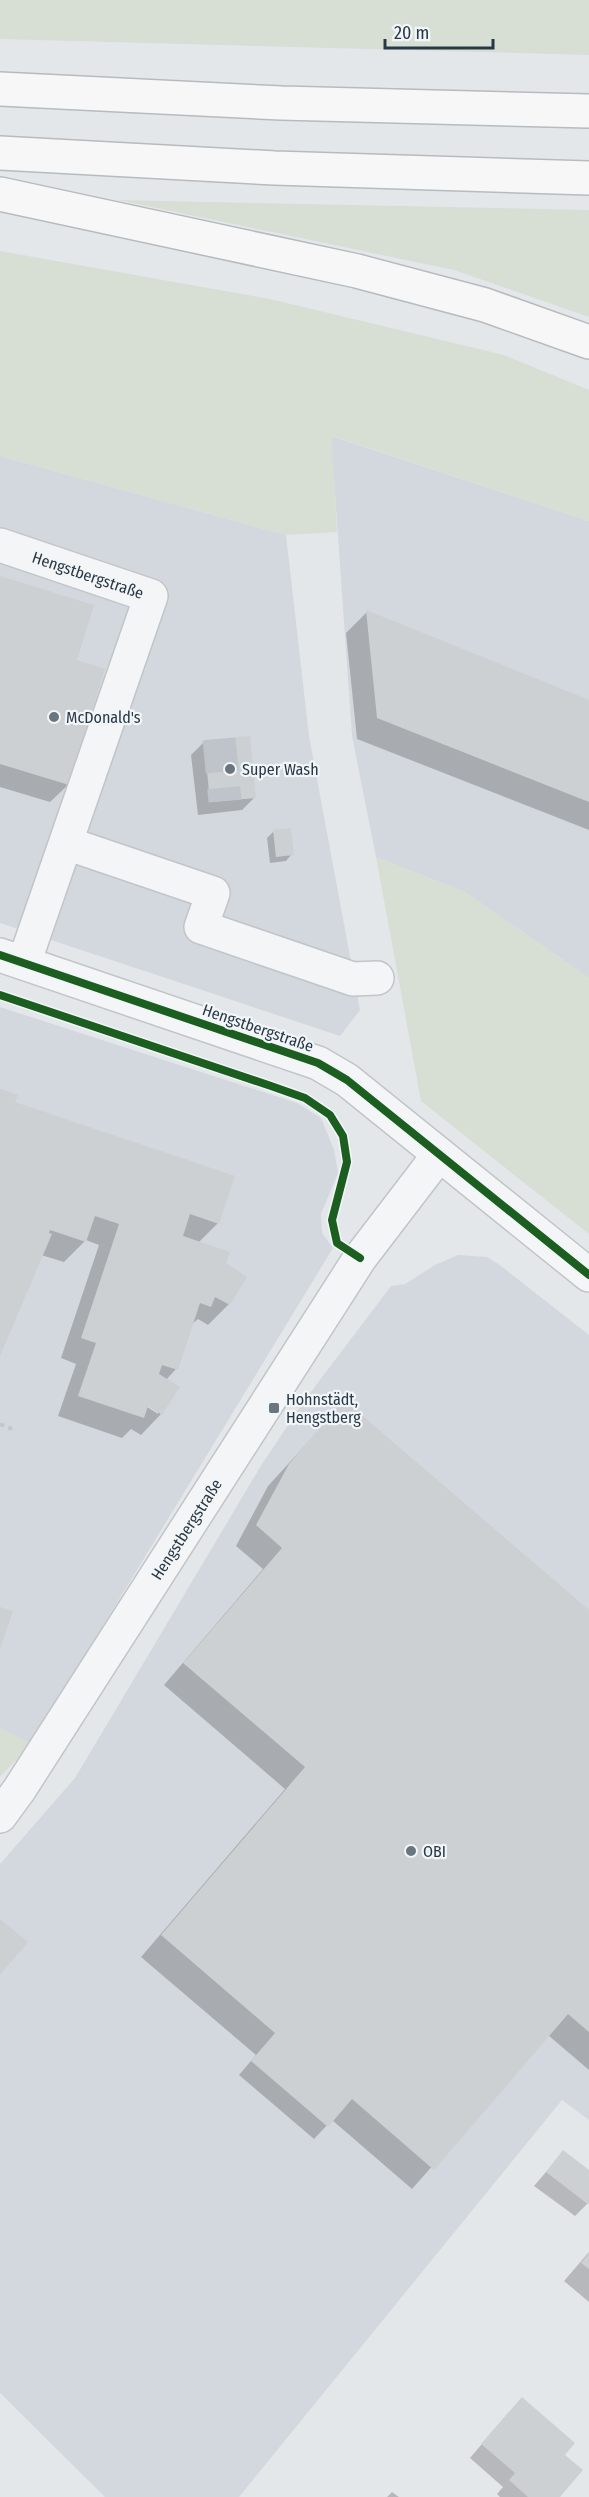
<svg xmlns="http://www.w3.org/2000/svg" width="589" height="2497" font-family="'Fira Sans Condensed',sans-serif">
	<style>
		.built { fill: #d2d8dd }
		.green { fill: #d7ded4 }
		.shadow { fill: #0003; fill-rule: evenodd }
		.building { fill: #cdd0d2 }
		.lines { fill: none; stroke-linecap: round; stroke-linejoin: round }
		.minor-tunnel { stroke: #bec4c9; stroke-width: 33; stroke-dasharray: 33 16; stroke-linecap: butt }
		.minor-casing { stroke: #c2c5c8; stroke-width: 36 }
		.highway-casing { stroke: #b6bbbf; stroke-width: 36 }
		.path { stroke: #c2c7ca; stroke-width: 4; stroke-dasharray: 4.5 4.5; stroke-linecap: butt }
		.minor { stroke: #f3f5f6; stroke-width: 33 }
		.highway { stroke: #f7f7f8; stroke-width: 33 }
		.cycleway-casing { stroke: #f2f6f9; stroke-width: 11 }
		.cycleway { stroke: #1b5e20; stroke-width: 8 }
		.poi-dot { fill: #6a767f; stroke: #f2f6f9; stroke-width: 2 }
		.labels { text-anchor: middle; dominant-baseline: central; stroke-width: 4.5; stroke-linejoin: round; paint-order: stroke }
		.street-label { font-size: 16px; fill: #283946; stroke: #f2f6f9 }
		.poi-label { font-size: 16px; fill: #283946; stroke: #f2f6f9; text-anchor: start }
	</style>
	<rect width="100%" height="100%" fill="#e4e7ea"/>
	<!-- built -->
	<path class="built" d="M331 436 589 521V978L465 892 376 857 352 736Z
		M0 456 286 535 309 736 360 1010 340 1036 0 923Z
		M0 1007 297 1103 321 1118 334 1150 338 1173 321 1214 322 1233 333 1248 31 1744 0 1728Z
		M458 1255 487 1257 501 1266 589 1335V2120L562 2100 239 2497H105L0 2393V1864L75 1778 262 1464 304 1401 391 1286 405 1284 435 1265Z"/>
	<!-- green -->
	<path class="green" d="M0 0H589V55L0 39Z
		M118 200 589 210V317L454 270Z
		M0 251 270 299 504 355 589 390V521L332 436 337 532 286 535 0 456Z
		M376 857 465 892 589 978V1234L421 1101Z
		M0 1728 31 1744 0 1777Z"/>
	<!-- shadow -->
	<path class="shadow" d="M0 578 75 661 103 670 68 785 50 802 0 787Z
		M367 612 589 701V830L357 739 346 633Z
		M204 742 255 797 242 810 198 815 191 755Z
		M273 832 292 854 286 861 270 863 267 838Z
		M0 1090 13 1103 218 1223 198 1243 224 1264 229 1304 208 1325 198 1319 191 1325 176 1369 166 1380 161 1414 141 1435 131 1429 122 1438 58 1416 76 1364 61 1358 99 1245 86 1240 64 1262 41 1255 0 1352ZM142 1401 158 1410V1414L141 1403Z
		M344 1403 589 1612V2070L548 2035 412 2189 332 2120 314 2139 239 2075 256 2055 141 1957 285 1789 164 1685 263 1569 236 1546 268 1486Z
		M563 2152 589 2172V2202L575 2216 534 2186Z
		M589 2252V2302L564 2281Z
		M509 2412 563 2455 558 2497H500L497 2494 503 2487 470 2458Z
		M392 2492 399 2497H387Z"/>
	<!-- building -->
	<path class="building" d="M0 576 94 605 77 660 105 669 69 785 0 764Z
		M366 610 589 700V802L377 718Z
		M250 736 256 798 210 802 204 740Z
		M291 828 294 855 276 857 273 830Z
		M0 1089 18 1095 15 1102 235 1176 219 1224 190 1214 183 1236 230 1252 226 1263 247 1277 230 1305 215 1297 211 1307 200 1303 178 1370 162 1365 159 1374 180 1387 162 1415 148 1406 144 1418 78 1396 96 1343 81 1338 119 1224 95 1216 86 1242 50 1230 49 1233 52 1234 0 1356Z
		M344 1400 589 1610V2032L568 2014 434 2170 352 2099 328 2127 251 2061 275 2033 161 1935 305 1767 183 1663 282 1548 256 1525 289 1464Z
		M0 1607 13 1611 0 1649Z
		M0 1919 28 1942 0 1975Z
		M563 2150 589 2170V2205L546 2172Z
		M589 2253V2269L581 2263Z
		M522 2397 575 2443 565 2455 583 2470 560 2497H528L509 2480 515 2473 481 2444Z"/>
	<g class="lines">
		<!-- minor-tunnel -->
		<path class="minor-tunnel" d="M219 739 225 801"/>
		<defs>
			<g id="minor">
				<path id="s1" d="M0 545 151 596 24 963"/>
				<path d="M66 843 213 893 201 927 353 979 377 978"/>
				<path d="M0 955 318 1063 347 1080 589 1275"/>
				<path id="s2" d="M0 1816 19 1790 360 1258 438 1156"/>
			</g>
			<path id="highway" d="M0 89 281 103 589 111
				M0 153 275 168 589 178
				M0 194 357 271 485 305 589 342"/>
		</defs>
		<!-- minor casing -->
		<use href="#minor" class="minor-casing"/>
		<!-- highway casing -->
		<use href="#highway" class="highway-casing"/>
		<!-- path -->
		<path class="path" d="M0 1424 12 1429"/>
		<!-- minor -->
		<use href="#minor" class="minor"/>
		<!-- highway -->
		<use href="#highway" class="highway"/>
		<defs>
			<path id="cycleway" d="M0 955 318 1063 347 1080 589 1275
				M0 995 271 1086 305 1098 330 1115 343 1136 347 1162 332 1220 337 1243 360 1258"/>
		</defs>
		<!-- cycleway casing -->
		<use href="#cycleway" class="cycleway-casing"/>
		<!-- cycleway -->
		<use href="#cycleway" class="cycleway"/>
	</g>
	<!-- markers -->
	<g class="poi-dot">
		<circle cx="54" cy="717" r="6"/>
		<circle cx="230" cy="769" r="6"/>
		<rect x="268" y="1402" width="12" height="12" rx="3"/>
		<circle cx="411" cy="1851" r="6"/>
	</g>
	<g class="labels">
		<!-- street labels -->
		<g class="street-label">
			<text stroke="none"><textPath href="#s1" startOffset="93">Hengstbergstraße</textPath></text>
			<text transform="translate(258 1028) rotate(19)">Hengstbergstraße</text>
			<text stroke="none"><textPath href="#s2" startOffset="342">Hengstbergstraße</textPath></text>
		</g>
		<!-- poi labels -->
		<g class="poi-label">
			<text x="66" y="717">McDonald's</text>
			<text x="242" y="769">Super Wash</text>
			<text x="286" y="1399">Hohnstädt,<tspan x="286" dy="18">Hengstberg</tspan></text>
			<text x="423" y="1851">OBI</text>
		</g>
	</g>
	<!-- scale -->
	<path d="M385 39v9h108v-9" fill="none" stroke="#283946" stroke-width="3"/>
	<text x="394" y="39" font-size="18" fill="#283946" stroke="#f2f6f9" stroke-width="4.5" paint-order="stroke">20 m</text>
</svg>
